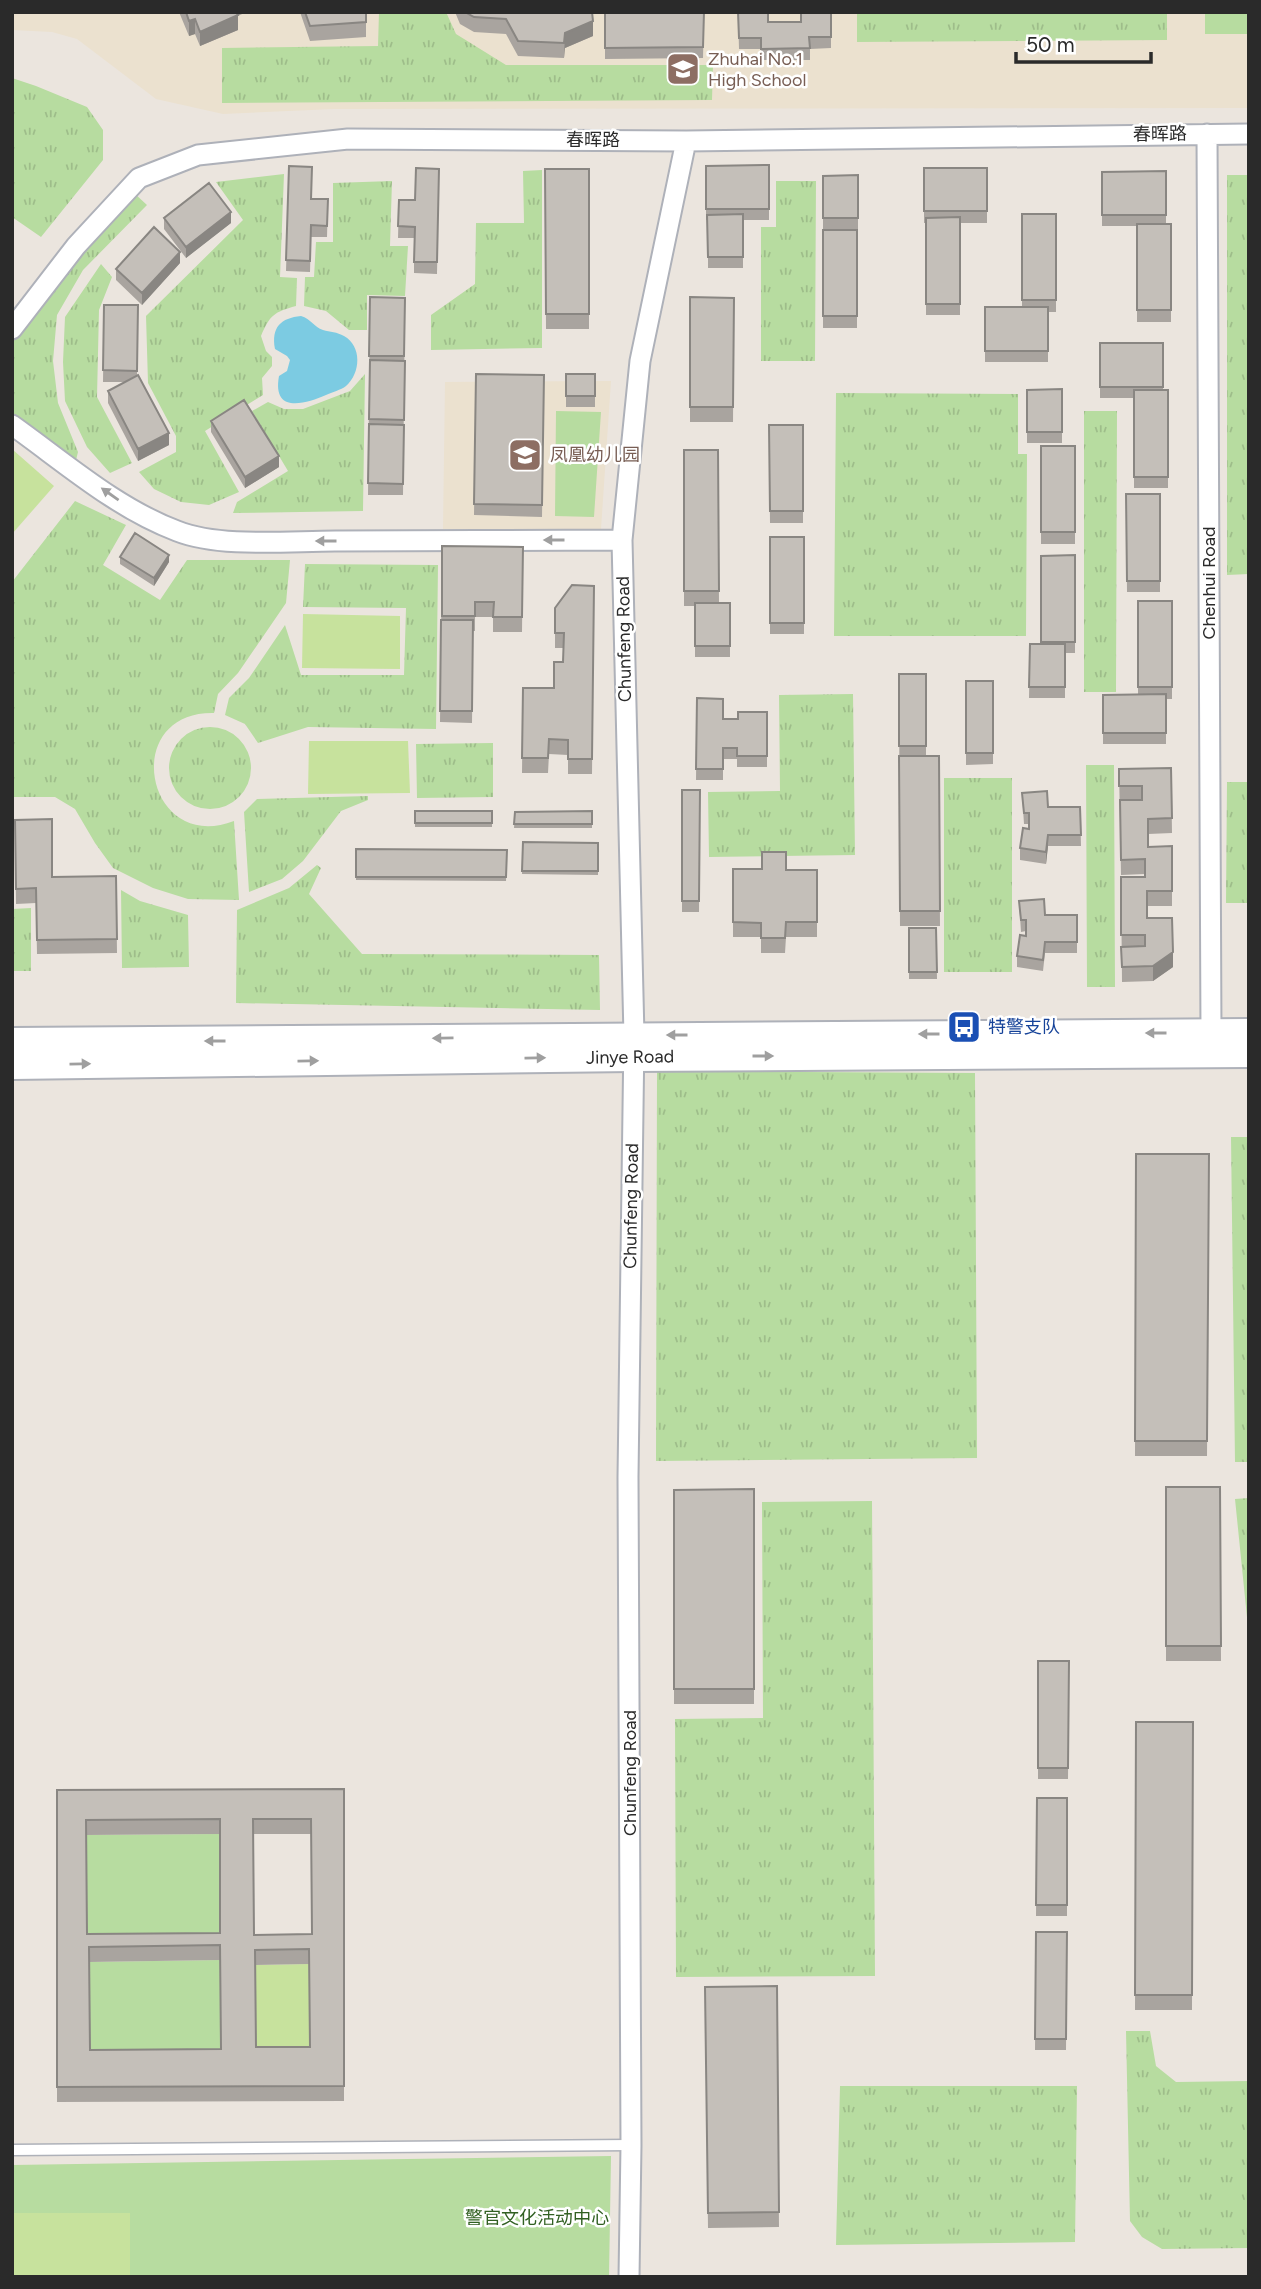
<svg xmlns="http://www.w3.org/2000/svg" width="1261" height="2289" font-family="Figtree,'Noto Sans SC',sans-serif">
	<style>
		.education { fill: #ebe1cf }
		.grass { fill: url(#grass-tufts) }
		.park { fill: #b7dca0 }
		.pitch { fill: #c7e29d }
		.water { fill: #7ccbe2 }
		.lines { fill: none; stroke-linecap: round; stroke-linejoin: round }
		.lane-casing { stroke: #aeb1b9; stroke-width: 13 }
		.street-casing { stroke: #aeb1b9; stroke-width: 23 }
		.secondary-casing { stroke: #aeb1b9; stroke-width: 32 }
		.lane { stroke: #fff; stroke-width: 10 }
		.street { stroke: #fff; stroke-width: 19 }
		.secondary { stroke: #fff; stroke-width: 28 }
		.wall { fill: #a9a49f; fill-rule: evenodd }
		.shaded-wall { fill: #898682 }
		.building { fill: #c4bfb9; stroke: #898682; stroke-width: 2; fill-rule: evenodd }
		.oneway { fill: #9f9f9f }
		.labels { text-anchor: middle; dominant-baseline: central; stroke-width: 5; stroke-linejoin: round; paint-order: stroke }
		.education-label { font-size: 18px; fill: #785e54; stroke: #fff; text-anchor: start }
		.street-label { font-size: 18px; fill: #2a2a2a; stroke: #fff }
		.transit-label { font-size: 18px; fill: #164399; stroke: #fff; text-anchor: start }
		.park-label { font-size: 18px; fill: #316022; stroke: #fff }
	</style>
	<defs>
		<pattern id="grass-tufts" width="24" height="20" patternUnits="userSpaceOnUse" patternTransform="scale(1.75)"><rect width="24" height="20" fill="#b7dca0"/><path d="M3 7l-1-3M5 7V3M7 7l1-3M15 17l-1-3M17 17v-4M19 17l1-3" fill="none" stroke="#9ebd8a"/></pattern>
	</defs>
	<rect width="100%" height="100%" fill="#ebe5de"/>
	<!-- education -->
	<path class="education" d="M12 12H1249V108L334 109 223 114 156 99 77 39 52 32 12 30Z
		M611 381 601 529H443L445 382Z"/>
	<!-- grass -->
	<path class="grass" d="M379 12H446L456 34 506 65H713L712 100 222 103V48L378 46Z
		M857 12H1167V40L857 42Z
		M12 78 36 86 87 107 103 130V160L41 237 12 217Z
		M542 170V348L431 350V315L475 284 476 223H524L523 171Z
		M284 174 280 277 297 278 296 306C274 312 270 315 261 336L266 351 272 357V366L262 378 263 395 205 431 239 492 209 505 181 502 154 489 139 472 176 452V436L148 383 146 316 243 220 216 182Z
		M1227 175H1249V574L1227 575Z
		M392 181 390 246H408L405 296 367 295V330H349L326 311 304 306 305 277H314L316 242H333V183Z
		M776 181H816L815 361H761V227H776Z
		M134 193 147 205 83 270 57 315 53 361 58 403 78 452 76 460 12 414V338L77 252Z
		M101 264 112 277 99 310 97 397 132 463 110 473 87 447 65 401 63 362 65 317Z
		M365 374 363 511 233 513 237 502 288 471 252 411 268 402 284 409H303L350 391Z
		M836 393 1018 394V454H1027L1026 636H834Z
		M1084 411H1117L1116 692H1084Z
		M75 501 126 525 103 565 160 600 187 560H290L286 603 238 673 218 694 214 713C119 711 145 855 234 821L239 900 188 899 153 888 113 868 95 843 75 809 55 797H12V582Z
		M305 564 438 565 436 729 308 727 258 743 245 724 225 715 229 698 249 678 285 625 301 675H404L406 608 303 607Z
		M853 694 855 855 709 857 708 792 780 791 779 695Z
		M169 768a41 41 0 1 1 82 0a41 41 0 1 1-82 0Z
		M493 743V797L417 798 416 744Z
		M1086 765H1114L1115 987H1087Z
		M944 778H1012V972H944Z
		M1227 782H1249V903H1226Z
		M368 796V800L341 811 303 861 282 879 249 892 244 812 257 799Z
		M317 865 321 868 309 894 362 954 599 955 600 1010 236 1003 237 910 289 888Z
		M121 890 140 901 188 915 189 967 122 968Z
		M31 908V971H12V909Z
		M657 1071 975 1073 977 1458 656 1461Z
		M1231 1137H1249V1462H1235Z
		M1249 1498V1637L1235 1499Z
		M872 1501 875 1976 676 1977 675 1719 763 1718 762 1502Z
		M1126 2031H1150L1156 2066 1176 2082 1249 2081V2248L1162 2249 1142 2237 1130 2221Z
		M840 2086H1077L1075 2242 836 2245Z"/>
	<!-- park -->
	<path class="park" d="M1205 12H1249V34H1205Z
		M556 411 601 412 594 517 555 516Z
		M220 1834V1948H87L86 1835Z
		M220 1960 221 2064 90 2065 89 1962Z
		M611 2156 609 2277H12V2165Z"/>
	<!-- pitch -->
	<path class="pitch" d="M12 449 54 486 12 534Z
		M303 614 400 616V669L302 668Z
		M309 741H408L410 793 308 794Z
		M309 1964 310 2061 256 2062 255 1965Z
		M12 2213H130V2277H12Z"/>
	<!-- water -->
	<path class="water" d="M301 316C311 319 314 327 323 330 330 332 337 332 344 336 362 346 361 373 346 386 341 390 332 392 326 395 305 404 272 414 279 376L287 371 290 360 287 356 275 349C271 327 281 318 301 316Z"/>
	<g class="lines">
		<defs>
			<path id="lane" d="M12 2150 631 2145"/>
			<path id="street" d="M1207 134 1211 1033
				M12 329 76 246 139 178 198 155 348 139 686 141 1249 134
				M12 425C64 462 116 508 177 531 220 548 288 541 335 541 431 541 526 540 622 540
				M629 2277 631 2145 628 1477 634 1036 622 540 640 361 686 141"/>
			<path id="secondary" d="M12 1042 1249 1033
				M12 1065 633 1057 1249 1053"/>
		</defs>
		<!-- lane casing -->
		<use href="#lane" class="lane-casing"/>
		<!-- street casing -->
		<use href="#street" class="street-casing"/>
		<!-- secondary casing -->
		<use href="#secondary" class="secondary-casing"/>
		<!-- lane -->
		<use href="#lane" class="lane"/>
		<!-- street -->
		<use href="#street" class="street"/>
		<!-- secondary -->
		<use href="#secondary" class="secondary"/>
	</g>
	<!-- wall -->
	<path class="wall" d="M179 12H242V14L238 15V30L200 46 195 34 189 36Z
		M300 12H366V37L310 41Z
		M455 12H592L593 36 565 48 564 58 518 56 506 34 474 32 460 24Z
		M605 12H704L703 58 605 59Z
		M738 12 768 22H801L831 12V48L810 49V60H761V49H739Z
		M769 165V220H743V268H708V220H706V166Z
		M289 166 311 199H328L327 237H311L310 272 286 271Z
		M924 168H987V223H960V315H926V223H924Z
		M439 169 437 274 414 273V238H398L399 200H415Z
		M545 169H589V329H546Z
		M1166 171V224H1171V322H1137V226H1102V172Z
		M858 175V229H823V176Z
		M1022 214H1056V312H1048V362H985V307H1022Z
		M164 218 231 223 186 258 164 229Z
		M823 230H857V328H823Z
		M180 263 142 305 116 280V269Z
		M370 297 405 298 403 495H368Z
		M690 297 734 298 733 422H690Z
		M104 305H138L137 375 169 445 138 461 108 403V391L126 382H103Z
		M1100 343H1163V390H1168V488H1134V398H1100Z
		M476 374 544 375 542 517 474 515Z
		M566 374H595V407H566Z
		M1062 389V443H1027V390Z
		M211 421 279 467 245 488 211 432Z
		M769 425H803V523H770Z
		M1041 446H1075V544H1041Z
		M684 450H718L719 603H730V657H695V606H684Z
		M1126 494H1160V592H1127Z
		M770 537H804V634H770Z
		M442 546 523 547 522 632H493V617H475V631H473L472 723 440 722Z
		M1075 555V653H1065V698H1029L1030 644H1041V556Z
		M120 557 169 562 154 586 120 564Z
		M594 586 592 774H568V755L549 754 548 773H522L523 688H554L563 662V648H555V608Z
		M1138 601H1172V699H1166V744H1103V695L1138 694Z
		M899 674H926V756H939L940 926H900Z
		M966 681H993V764L966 765Z
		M697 698 723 719H738L767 712V767H737V759H723V780H696Z
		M1171 768 1172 833 1148 834V847L1172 846V906H1147V918L1173 967 1153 981 1122 982 1121 877H1145V874L1121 875 1119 769Z
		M682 790H700L699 912H682Z
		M1022 793 1048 807H1080L1081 846H1048L1046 864 1020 860V848L1029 829V824H1024Z
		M415 811H492V827H415Z
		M592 811V828H514L515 812Z
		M15 820 52 877 116 876 117 953 37 954 36 903 16 904Z
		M523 842 598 843V875L522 874Z
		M356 849 507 850 506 881 356 880Z
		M733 869 817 870V937H786L785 953H761V937H733Z
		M1019 901 1045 915H1077V953H1045L1043 971 1017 967V956L1026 936V931L1021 932Z
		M909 928H936L937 979H909Z
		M1136 1154H1209L1207 1456H1135Z
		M1166 1487H1220L1221 1661H1166Z
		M754 1489V1704H674V1490Z
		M1038 1661H1069L1068 1779H1038Z
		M1136 1722H1193L1192 2010H1135Z
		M344 1789V2101L57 2102V1790ZM220 1834V1933L87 1934 86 1835ZM253 1834H311L312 1934 254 1935ZM220 1960 221 2049 90 2050 89 1962ZM309 1964 310 2047H256L255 1965Z
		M1037 1798H1067V1916H1036Z
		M1036 1932H1067L1066 2050H1035Z
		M777 1986 779 2227 708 2228 705 1987Z"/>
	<!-- shaded-wall -->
	<path class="shaded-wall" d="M230 12H242V14L238 15V30L200 46V32Z
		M195 19V34L189 36V21Z
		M593 21V36L565 48 564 58 565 33Z
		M231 212V223L186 258V247Z
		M180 252V263L142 305V293Z
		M169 433V445L138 461V449Z
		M279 456V467L245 488V477Z
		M169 555V562L154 586V578Z
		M1048 835V846L1046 864V852Z
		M1173 952V967L1153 981V966Z"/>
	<!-- building -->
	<path class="building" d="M186 12H236L238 15 200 32 195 19 189 21Z
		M305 12H366V22L310 26Z
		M465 12H592L593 21 565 33 564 43 518 41 506 19 474 17Z
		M605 12H704L703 47 605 48Z
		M738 12H768V22H801V12H831V37H809L810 48 761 49V38H739Z
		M769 165V209H706V166Z
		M289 166 312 167 311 199H328L327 226 311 225 310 261 286 260Z
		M416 168 439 169 437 262H414L415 227 398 226 399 200H415Z
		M924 168H987V211H924Z
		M545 169H589V314H546Z
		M1166 171V215H1102V172Z
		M858 175V218H823V176Z
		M209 183 231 212 186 247 164 218Z
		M743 214V257H708L707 215Z
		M1022 214H1056V300H1022Z
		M960 217V304H926V218Z
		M1137 224H1171V310H1137Z
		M154 227 180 252 142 293 116 269Z
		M823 230H857V316H823Z
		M370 297 405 298 404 356H369Z
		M690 297 734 298 733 407H690Z
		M104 305H138L137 371 103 370Z
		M985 307H1048V351H985Z
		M1100 343H1163V387H1100Z
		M370 360 405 361 404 420 369 419Z
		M476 374 544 375 542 505 474 504Z
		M566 374H595V396H566Z
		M138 375 169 433 138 449 108 391Z
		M1062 389V432H1027V390Z
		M1134 390H1168V477H1134Z
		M244 400 279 456 245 477 211 421Z
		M369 424 404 425 403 484 368 483Z
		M769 425H803V511H770Z
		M1041 446H1075V532H1041Z
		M684 450H718L719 591H684Z
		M1126 494H1160V581H1127Z
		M135 533 169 555 154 578 120 557Z
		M770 537H804V623H770Z
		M442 546 523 547 522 617H493L494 602H475V616H442Z
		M1075 555V642H1041V556Z
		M572 585 594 586 592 759H568V740L549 739 548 758H522L523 688H554V662H563L564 633H555V608Z
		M1138 601H1172V687H1138Z
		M695 603H730V646H695Z
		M441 620H473L472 711H440Z
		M1030 644H1065V687H1029Z
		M899 674H926V746H899Z
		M966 681H993V753H966Z
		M1166 694V733H1103V695Z
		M697 698 723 699V719H738V712H767V756H737V748H723V769H696Z
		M899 756H939L940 911H900Z
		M1171 768 1172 818 1148 819V847L1172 846V891H1147V918H1172L1173 952 1153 966 1122 967 1121 947 1145 946V935H1121V877H1145V859L1121 860 1120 800H1142V786H1119V769Z
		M682 790H700L699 901H682Z
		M1047 791 1048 807H1080L1081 835H1048L1046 852 1020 848 1023 828 1029 829V813H1024L1022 793Z
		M415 811H492V823H415Z
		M592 811V824H514L515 812Z
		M52 819V877L116 876 117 939 37 940 36 888 16 889 15 820Z
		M523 842 598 843V871H522Z
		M356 849 507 850 506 877H356Z
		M762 852H786V870H817V922H786L785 938H761V923L733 922V869H762Z
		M1044 899 1045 915H1077V942H1045L1043 960 1017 956 1020 935 1026 936V920H1021L1019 901Z
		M909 928H936L937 972H909Z
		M1136 1154H1209L1207 1441H1135Z
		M1166 1487H1220L1221 1646H1166Z
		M754 1489V1689H674V1490Z
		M1038 1661H1069L1068 1768H1038Z
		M1136 1722H1193L1192 1995H1135Z
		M344 1789V2086L57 2087V1790ZM220 1819V1933L87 1934 86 1820ZM253 1819H311L312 1934 254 1935ZM220 1945 221 2049 90 2050 89 1947ZM309 1949 310 2047H256L255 1950Z
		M1037 1798H1067V1905H1036Z
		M1036 1932H1067L1066 2039H1035Z
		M777 1986 779 2212 708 2213 705 1987Z
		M1161 2276H1211V2277H1161Z"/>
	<!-- one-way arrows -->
	<defs><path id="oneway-solid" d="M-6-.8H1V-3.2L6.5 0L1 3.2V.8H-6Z" transform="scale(1.75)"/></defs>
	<g class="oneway">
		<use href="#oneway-solid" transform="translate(110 494) rotate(-145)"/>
		<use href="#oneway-solid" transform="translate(554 540) rotate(180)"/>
		<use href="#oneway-solid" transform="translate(326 541) rotate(180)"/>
		<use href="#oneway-solid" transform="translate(1156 1033) rotate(180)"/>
		<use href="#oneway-solid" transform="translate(929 1034) rotate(180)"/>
		<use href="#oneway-solid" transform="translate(677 1035) rotate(180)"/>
		<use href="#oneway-solid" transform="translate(443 1038) rotate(179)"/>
		<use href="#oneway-solid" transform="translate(215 1041) rotate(180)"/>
		<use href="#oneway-solid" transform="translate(763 1056)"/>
		<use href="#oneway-solid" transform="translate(535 1058) rotate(-1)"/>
		<use href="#oneway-solid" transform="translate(308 1061) rotate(-1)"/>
		<use href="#oneway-solid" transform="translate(80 1064) rotate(-1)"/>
	</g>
	<!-- icons -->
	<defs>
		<symbol id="school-square" viewBox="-11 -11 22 22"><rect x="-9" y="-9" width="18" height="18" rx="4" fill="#8d6e63" stroke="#fff"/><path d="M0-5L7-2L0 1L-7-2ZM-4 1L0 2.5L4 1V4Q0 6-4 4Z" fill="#fff"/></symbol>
		<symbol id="bus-square" viewBox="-11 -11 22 22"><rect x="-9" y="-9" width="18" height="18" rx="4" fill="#1a4fb4" stroke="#fff"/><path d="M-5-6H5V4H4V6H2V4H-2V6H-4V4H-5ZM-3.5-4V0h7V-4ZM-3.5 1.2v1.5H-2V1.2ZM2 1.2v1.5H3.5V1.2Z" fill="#fff"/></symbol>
	</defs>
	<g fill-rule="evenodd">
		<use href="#school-square" x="664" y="50" width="38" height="38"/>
		<use href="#school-square" x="506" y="436" width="38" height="38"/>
		<use href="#bus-square" x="945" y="1008" width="38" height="38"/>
	</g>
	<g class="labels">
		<!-- education labels -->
		<g class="education-label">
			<text x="708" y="59">Zhuhai No.1<tspan x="708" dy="21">High School</tspan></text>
			<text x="550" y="455">凤凰幼儿园</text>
		</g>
		<!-- street labels -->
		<g class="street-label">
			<text transform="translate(1160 134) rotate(-1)">春晖路</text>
			<text x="593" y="140">春晖路</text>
			<text transform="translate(1209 583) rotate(-90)">Chenhui Road</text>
			<text transform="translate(624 639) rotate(-91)">Chunfeng Road</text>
			<text transform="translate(630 1057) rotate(-1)">Jinye Road</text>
			<text transform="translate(631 1206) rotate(-89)">Chunfeng Road</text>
			<text transform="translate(630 1773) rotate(-90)">Chunfeng Road</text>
		</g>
		<!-- transit labels -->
		<g class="transit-label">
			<text x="988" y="1027">特警支队</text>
		</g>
		<!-- park labels -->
		<g class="park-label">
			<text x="537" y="2218">警官文化活动中心</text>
		</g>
	</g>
	<!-- border -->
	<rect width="1261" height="2289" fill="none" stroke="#2a2a2a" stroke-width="28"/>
	<!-- scale -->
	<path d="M1016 52v10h135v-10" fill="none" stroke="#2a2a2a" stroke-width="3.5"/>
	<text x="1026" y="52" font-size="21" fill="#2a2a2a" stroke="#ffffff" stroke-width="5" paint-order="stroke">50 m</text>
</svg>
